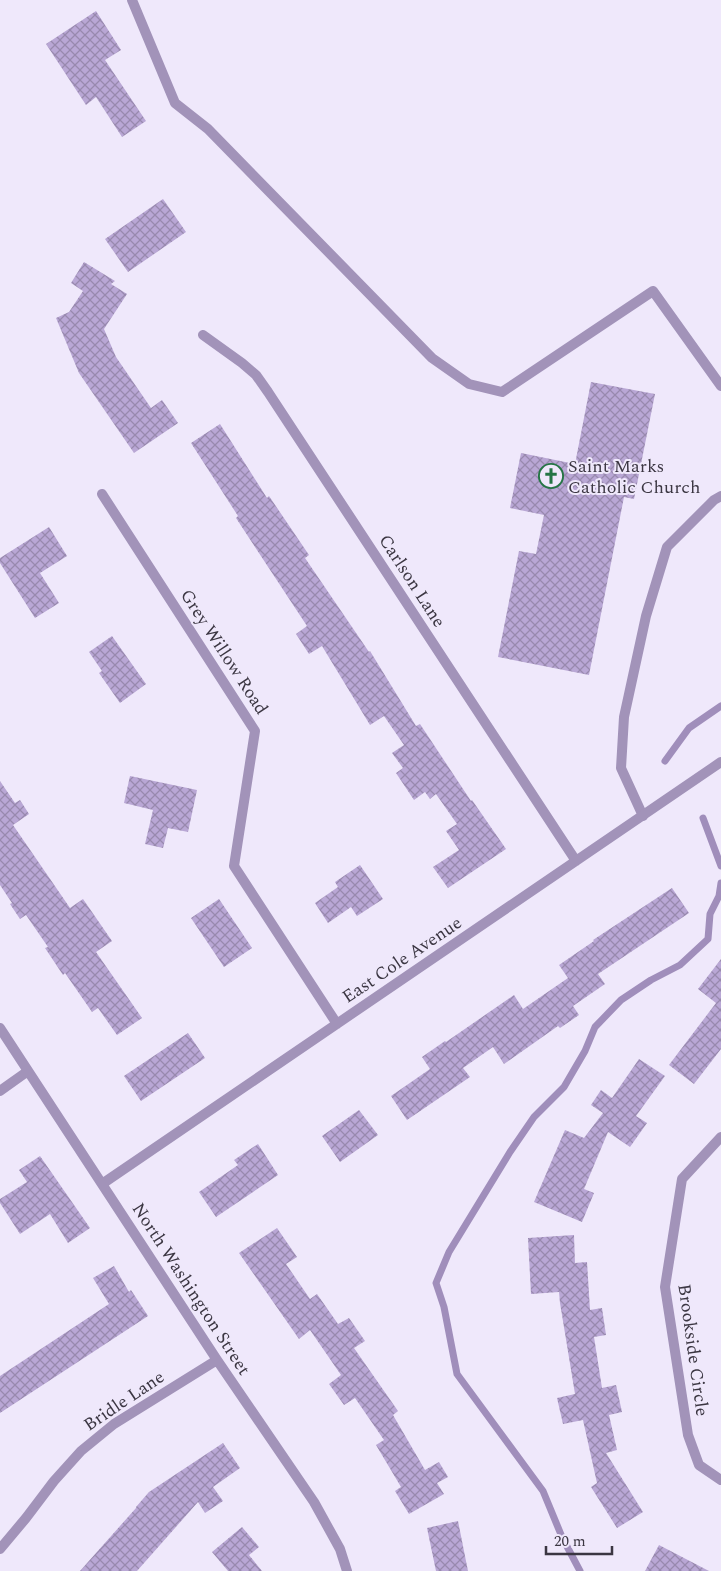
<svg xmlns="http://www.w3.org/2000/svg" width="721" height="1571" font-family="Spectral,serif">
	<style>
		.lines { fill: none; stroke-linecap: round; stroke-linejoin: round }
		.stream { stroke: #a08ebb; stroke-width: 7 }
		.building { fill: url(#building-cross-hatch) }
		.service { stroke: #a293b9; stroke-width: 10 }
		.minor { stroke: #a293b9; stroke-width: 10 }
		.labels { text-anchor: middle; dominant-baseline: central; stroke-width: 4; stroke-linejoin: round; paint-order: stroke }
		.poi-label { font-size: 18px; fill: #3b3642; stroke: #efe8fb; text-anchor: start }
		.street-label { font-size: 18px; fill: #3b3642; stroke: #efe8fb }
	</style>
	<defs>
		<pattern id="building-cross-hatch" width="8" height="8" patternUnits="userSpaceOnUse" patternTransform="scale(1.25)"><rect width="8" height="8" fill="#b9a7d5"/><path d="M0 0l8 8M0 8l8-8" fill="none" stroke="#9889ae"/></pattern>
	</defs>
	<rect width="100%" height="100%" fill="#efe8fb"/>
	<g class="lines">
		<!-- stream -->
		<path class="stream" d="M665 761 689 728 721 706
			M703 818 721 866
			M580 1571 562 1537 543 1491 457 1374 444 1307 436 1283 449 1252 510 1152 534 1117 564 1087 585 1051 595 1027 621 1000 651 980 680 965 708 939 710 914 719 896 721 883"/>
	</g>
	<!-- building -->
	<path class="building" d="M96 11 121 50 105 60 146 121 122 137 96 97 86 105 46 44Z
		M163 199 186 232 128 272 105 239Z
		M84 262 115 281 111 284 127 294 104 329 116 357 151 408 162 400 178 423 134 453 79 373 56 318 69 312 83 291 71 283Z
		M591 382 655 394 634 499 624 497 589 675 498 657 519 551 536 554 544 515 510 508 521 453 575 464Z
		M220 424 267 498 269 496 309 555 305 558 369 652 370 651 416 726 420 724 471 801 472 800 506 849 448 888 433 867 459 850 446 831 457 824 436 794 430 799 425 792 414 800 396 773 403 768 392 753 404 745 384 716 370 725 322 646 309 654 296 634 307 626 236 518 238 516 191 443Z
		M49 527 67 556 40 573 59 603 35 618 0 563V558Z
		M112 636 146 684 120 703 99 673 102 671 89 652Z
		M130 776 197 790 188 832 168 828 163 848 145 844 153 810 124 803Z
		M0 781 15 803 20 800 29 814 13 825 70 908 83 899 112 941 96 952 142 1018 117 1035 98 1008 92 1012 65 973 63 975 45 948 48 947 26 915 20 919 10 904 12 903 0 885Z
		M360 865 383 899 357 916 351 907 328 923 315 903 338 887 335 882Z
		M672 888 689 913 598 974 605 984 573 1006 579 1015 560 1028 558 1026 504 1064 493 1047 463 1068 470 1077 407 1120 391 1096 430 1069 422 1057 445 1041 446 1042 514 995 523 1009 568 978 559 965 594 941 593 940Z
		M219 899 252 948 224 967 191 918Z
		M721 959V1049L694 1084 669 1065 716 1003 698 989Z
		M188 1033 205 1058 141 1101 124 1076Z
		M639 1059 665 1076 636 1116 647 1123 630 1147 608 1132 584 1189 594 1193 582 1222 534 1202 565 1130 584 1138 603 1113 591 1105 601 1090 612 1098Z
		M359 1110 378 1135 340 1162 322 1136Z
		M258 1144 278 1175 216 1217 199 1192 238 1165 234 1160Z
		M40 1156 90 1228 68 1243 50 1214 20 1234 0 1203V1199L27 1182 19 1170Z
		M277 1228 297 1257 286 1264 310 1299 317 1294 338 1324 349 1318 365 1341 354 1348 398 1411 393 1415 425 1470 439 1462 448 1477 437 1483 444 1494 409 1514 395 1491 401 1487 376 1445 384 1440 355 1398 344 1405 329 1384 341 1375 310 1330 299 1339 239 1253Z
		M574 1235 575 1263 587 1262 590 1310 602 1308 606 1335 594 1337 602 1388 616 1385 622 1412 609 1415 617 1450 606 1453 643 1512 617 1528 591 1487 597 1483 583 1420 563 1424 557 1398 575 1394 560 1303 559 1292 531 1294 528 1238Z
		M114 1266 129 1292 131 1290 148 1316 0 1413V1376L109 1304 93 1278Z
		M223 1443 240 1468 213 1487 223 1501 205 1513 198 1502 137 1571H80L136 1508V1507L149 1492Z
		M458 1521 468 1571H436L427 1528Z
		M242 1527 259 1547 249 1555 262 1571H228L212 1552Z
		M659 1545 709 1571H645Z"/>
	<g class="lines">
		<!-- service -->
		<path class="service" d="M132 0 175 103 208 129 432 358 469 384 502 392 653 291 721 386
			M643 816 621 768 624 717 646 616 667 547 714 500 721 496"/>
		<!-- minor -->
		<path class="minor" d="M203 335 242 363 256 375 268 392 576 861
			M102 494 255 731 234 866 337 1024
			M0 1028 217 1360 314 1502 340 1549 347 1571
			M0 1091 28 1071
			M721 1137 682 1179 665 1287 688 1435 699 1465 721 1480
			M102 1184 721 762
			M0 1549 26 1518 54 1481 81 1451 114 1424 217 1360"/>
	</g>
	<!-- icons -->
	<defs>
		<symbol id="church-ring" viewBox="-11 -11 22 22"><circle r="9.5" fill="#efe8fb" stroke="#257545" stroke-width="1.5"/><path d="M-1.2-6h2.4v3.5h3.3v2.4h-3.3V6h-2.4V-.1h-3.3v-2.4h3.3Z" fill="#257545"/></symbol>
	</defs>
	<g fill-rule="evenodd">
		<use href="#church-ring" x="537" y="462" width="28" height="28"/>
	</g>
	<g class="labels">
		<!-- poi labels -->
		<g class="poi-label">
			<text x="568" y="466">Saint Marks<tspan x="568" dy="21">Catholic Church</tspan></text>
		</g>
		<!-- street labels -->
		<g class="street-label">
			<text transform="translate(412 581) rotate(57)">Carlson Lane</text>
			<text transform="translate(224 652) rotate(57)">Grey Willow Road</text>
			<text transform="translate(402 960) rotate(-34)">East Cole Avenue</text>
			<text transform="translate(191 1289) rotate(57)">North Washington Street</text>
			<text transform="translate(693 1350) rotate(82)">Brookside Circle</text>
			<text transform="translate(124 1401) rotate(-34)">Bridle Lane</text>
		</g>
	</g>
	<!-- scale -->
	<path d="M546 1546v8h66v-8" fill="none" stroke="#3b3642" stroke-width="2.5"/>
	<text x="554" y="1546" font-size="15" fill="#3b3642" stroke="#efe8fb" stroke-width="4" paint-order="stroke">20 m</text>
</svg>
